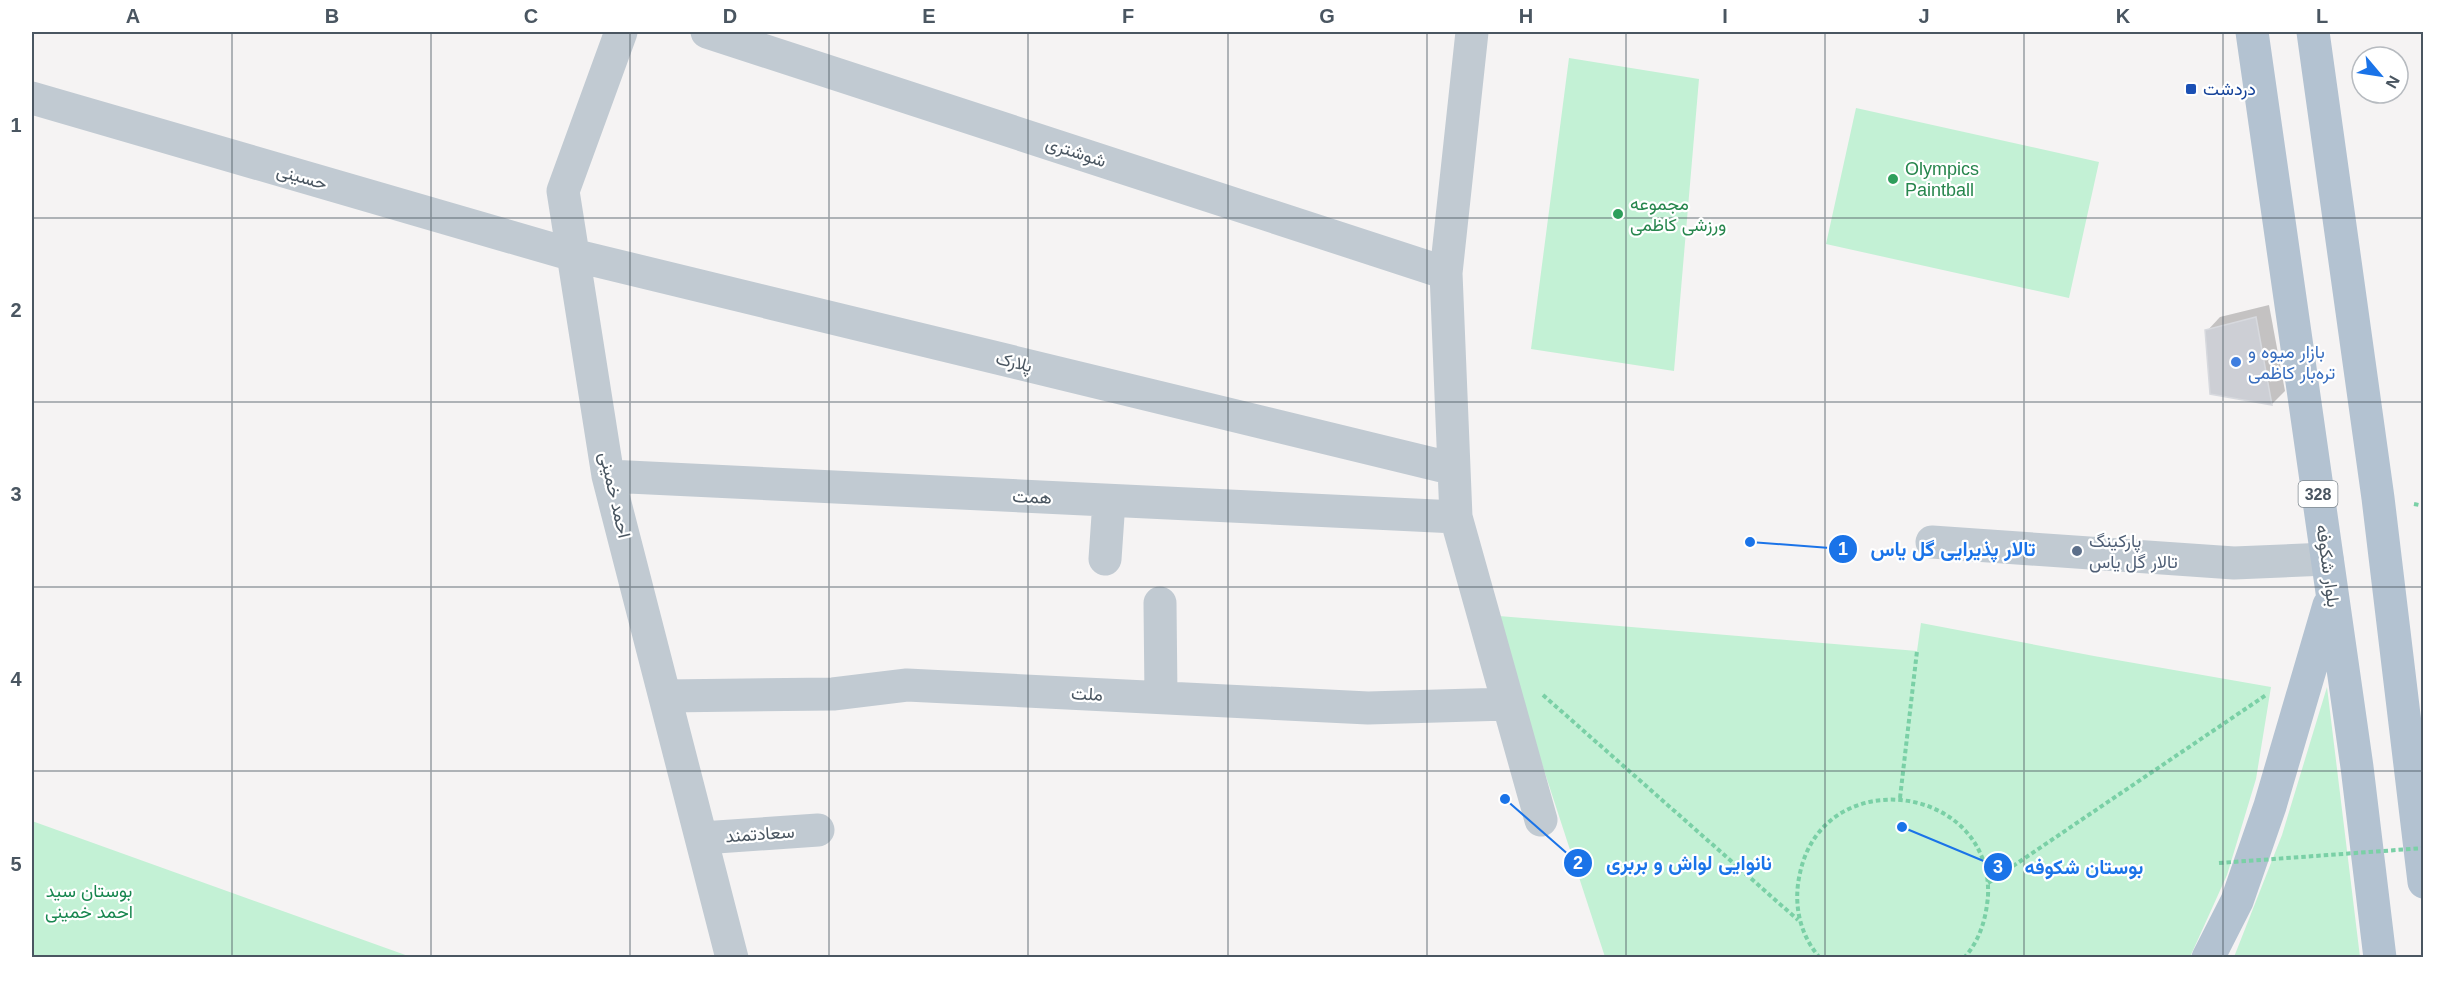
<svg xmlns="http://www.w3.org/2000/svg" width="2455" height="989" font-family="Helvetica,Vazirmatn,sans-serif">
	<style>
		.green { fill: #c3f1d5 }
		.shadow { fill: #0003 }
		.building { fill: #cdcfd5; stroke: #d7d9de; stroke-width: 1.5 }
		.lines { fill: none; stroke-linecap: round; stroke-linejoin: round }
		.path { stroke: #7ad0a6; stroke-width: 4; stroke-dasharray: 4.5 3; stroke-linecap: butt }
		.minor { stroke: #c1cad2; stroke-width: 33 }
		.major { stroke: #b3c2d1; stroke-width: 33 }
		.path-bridge { stroke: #7ad0a6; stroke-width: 4; stroke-dasharray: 4.5 3; stroke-linecap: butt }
		.grid { fill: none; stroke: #4a5661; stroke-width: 1.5; stroke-opacity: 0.55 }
		.transit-dot { fill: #1a4fb4; stroke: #fff; stroke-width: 2 }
		.leisure-dot { fill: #2e9e5b; stroke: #fff; stroke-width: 2 }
		.shop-dot { fill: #3f7fe0; stroke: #fff; stroke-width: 2 }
		.service-dot { fill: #5c6f8a; stroke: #fff; stroke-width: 2 }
		.labels { text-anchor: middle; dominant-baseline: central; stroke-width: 4.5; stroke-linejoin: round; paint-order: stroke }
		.shield { fill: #fff; stroke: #808990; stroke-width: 1.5 }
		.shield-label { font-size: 16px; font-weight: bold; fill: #4a5661 }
		.transit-label { font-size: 18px; fill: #164399; stroke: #fff; text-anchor: start }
		.street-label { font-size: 18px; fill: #4a5661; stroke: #fff }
		.leisure-label { font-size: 18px; fill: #27864d; stroke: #fff; text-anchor: start }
		.shop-label { font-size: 18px; fill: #366cbe; stroke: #fff; text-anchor: start }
		.service-label { font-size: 18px; fill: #4e5e75; stroke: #fff; text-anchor: start }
		.park-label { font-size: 18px; fill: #17864f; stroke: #fff }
		.leader { fill: none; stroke: #1a73e8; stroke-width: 2 }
		.callout-dot { fill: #1a73e8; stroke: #fff; stroke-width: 2 }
		.mark-label { font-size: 18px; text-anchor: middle; font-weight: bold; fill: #fff }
		.callout-label { font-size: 20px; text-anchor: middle; font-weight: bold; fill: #1a73e8; stroke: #fff; stroke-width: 4.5; stroke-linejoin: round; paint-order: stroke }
		.neatline { fill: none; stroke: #4a5661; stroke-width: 2 }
		.grid-label { font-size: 20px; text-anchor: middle; font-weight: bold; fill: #4a5661 }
	</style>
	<rect width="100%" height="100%" fill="#f5f3f3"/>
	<!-- green -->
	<path class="green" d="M1569 58 1699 79 1674 371 1531 349Z
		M1856 108 2099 162 2069 298 1826 244Z
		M1499 616 1917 651 1921 623 2094 656 2271 687 2256 779 2227 875 2190 957H1605L1510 666Z
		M2327 687 2360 957H2234L2282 835Z
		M32 821 411 957H35L32 956Z"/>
	<!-- shadow -->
	<path class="shadow" d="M2269 305 2285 391 2272 404 2207 331 2220 317Z"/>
	<!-- building -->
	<path class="building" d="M2256 317 2272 405 2210 394 2205 330Z"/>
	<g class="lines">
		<!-- path -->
		<path class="path" d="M2414 504 2424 506
			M1543 695 1798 920
			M1900 798 1917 651
			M1988 883 2266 695
			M1820 958C1799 934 1793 903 1800 873 1824 761 1993 784 1988 896 1986 919 1980 940 1964 958"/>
		<!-- minor -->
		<path class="minor" d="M621 32 563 191 608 476 732 958
			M707 32 1446 273
			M1472 32 1446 273 1456 517 1541 820
			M32 98 573 255 1454 469
			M608 476 1456 517
			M1932 542 2234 563 2327 559
			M1105 559 1109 501
			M1160 603 1161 697
			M666 696 833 694 907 685 1368 708 1508 704
			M702 838 818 830"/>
		<!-- major -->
		<path class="major" d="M2252 32 2357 767 2380 958
			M2313 32 2378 498 2424 882
			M2208 958 2237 901 2270 806 2329 605"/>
		<!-- path-bridge -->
		<path class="path-bridge" d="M2219 863 2424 848"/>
	</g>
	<!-- grid -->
	<path class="grid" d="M232 32V958M431 32V958M630 32V958M829 32V958M1028 32V958M1228 32V958M1427 32V958M1626 32V958M1825 32V958M2024 32V958M2223 32V958M32 218H2424M32 402H2424M32 587H2424M32 771H2424"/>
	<!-- markers -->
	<rect class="transit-dot" x="2185" y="83" width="12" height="12" rx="3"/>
	<g class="leisure-dot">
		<circle cx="1893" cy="179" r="6"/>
		<circle cx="1618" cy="214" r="6"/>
	</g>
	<circle class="shop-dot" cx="2236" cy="362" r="6"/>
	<circle class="service-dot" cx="2077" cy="551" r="6"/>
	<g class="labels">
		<!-- shield labels -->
		<rect class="shield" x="2298.5" y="481" width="39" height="26" rx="4.5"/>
		<g class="shield-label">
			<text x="2318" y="494">328</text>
		</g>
		<!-- transit labels -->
		<g class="transit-label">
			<text x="2203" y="89">دردشت</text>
		</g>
		<!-- street labels -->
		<g class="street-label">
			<text transform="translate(1076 152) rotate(18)">شوشتری</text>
			<text transform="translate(302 177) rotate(16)">حسینی</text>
			<text transform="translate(1014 362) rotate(14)">پلارک</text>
			<text transform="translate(615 495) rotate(77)">احمد خمینی</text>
			<text transform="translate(1032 497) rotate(3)">همت</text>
			<text transform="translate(2328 566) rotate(82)">بلوار شکوفه</text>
			<text transform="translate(1087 694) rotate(3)">ملت</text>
			<text transform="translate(760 834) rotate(-4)">سعادتمند</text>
		</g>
		<!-- leisure labels -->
		<g class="leisure-label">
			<text x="1905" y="169">Olympics<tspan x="1905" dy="21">Paintball</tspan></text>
			<text x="1630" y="204">مجموعه<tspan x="1630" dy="21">ورزشی کاظمی</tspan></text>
		</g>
		<!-- shop labels -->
		<g class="shop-label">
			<text x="2248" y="352">بازار میوه و<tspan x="2248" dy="21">تره‌بار کاظمی</tspan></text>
		</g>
		<!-- service labels -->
		<g class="service-label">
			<text x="2089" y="541">پارکینگ<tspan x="2089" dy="21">تالار گل یاس</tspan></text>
		</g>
		<!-- park labels -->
		<g class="park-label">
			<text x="89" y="891">بوستان سید<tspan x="89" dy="21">احمد خمینی</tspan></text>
		</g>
	</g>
	<!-- callouts -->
	<path class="leader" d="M1750 542L1843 549M1505 799L1578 863M1902 827L1998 867"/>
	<g class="callout-dot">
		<circle cx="1750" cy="542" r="6"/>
		<circle cx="1505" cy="799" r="6"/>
		<circle cx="1902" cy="827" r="6"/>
		<circle cx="1843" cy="549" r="15"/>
		<circle cx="1578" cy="863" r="15"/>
		<circle cx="1998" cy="867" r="15"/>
	</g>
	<g class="mark-label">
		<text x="1843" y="555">1</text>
		<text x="1578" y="869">2</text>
		<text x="1998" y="873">3</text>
	</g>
	<g class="callout-label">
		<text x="1953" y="556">تالار پذیرایی گل یاس</text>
		<text x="1689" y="870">نانوایی لواش و بربری</text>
		<text x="2084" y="874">بوستان شکوفه</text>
	</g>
	<!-- border -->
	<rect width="2455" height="989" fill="none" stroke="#ffffff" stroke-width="66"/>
	<!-- north arrow -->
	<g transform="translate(2380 75) rotate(119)"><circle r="28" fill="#ffffff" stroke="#b7bbc0" stroke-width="1.5"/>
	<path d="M0-4.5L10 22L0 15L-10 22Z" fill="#1a73e8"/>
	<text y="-9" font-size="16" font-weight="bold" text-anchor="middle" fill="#4a5661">N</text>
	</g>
	<rect x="33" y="33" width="2389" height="923" class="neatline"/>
	<g class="grid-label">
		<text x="133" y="23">A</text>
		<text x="332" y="23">B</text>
		<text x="531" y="23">C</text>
		<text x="730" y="23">D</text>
		<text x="929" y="23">E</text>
		<text x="1128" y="23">F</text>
		<text x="1327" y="23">G</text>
		<text x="1526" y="23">H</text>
		<text x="1725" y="23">I</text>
		<text x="1924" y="23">J</text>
		<text x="2123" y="23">K</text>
		<text x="2322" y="23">L</text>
		<text x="16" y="132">1</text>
		<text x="16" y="317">2</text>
		<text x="16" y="501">3</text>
		<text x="16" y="686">4</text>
		<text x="16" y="871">5</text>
	</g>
</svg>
